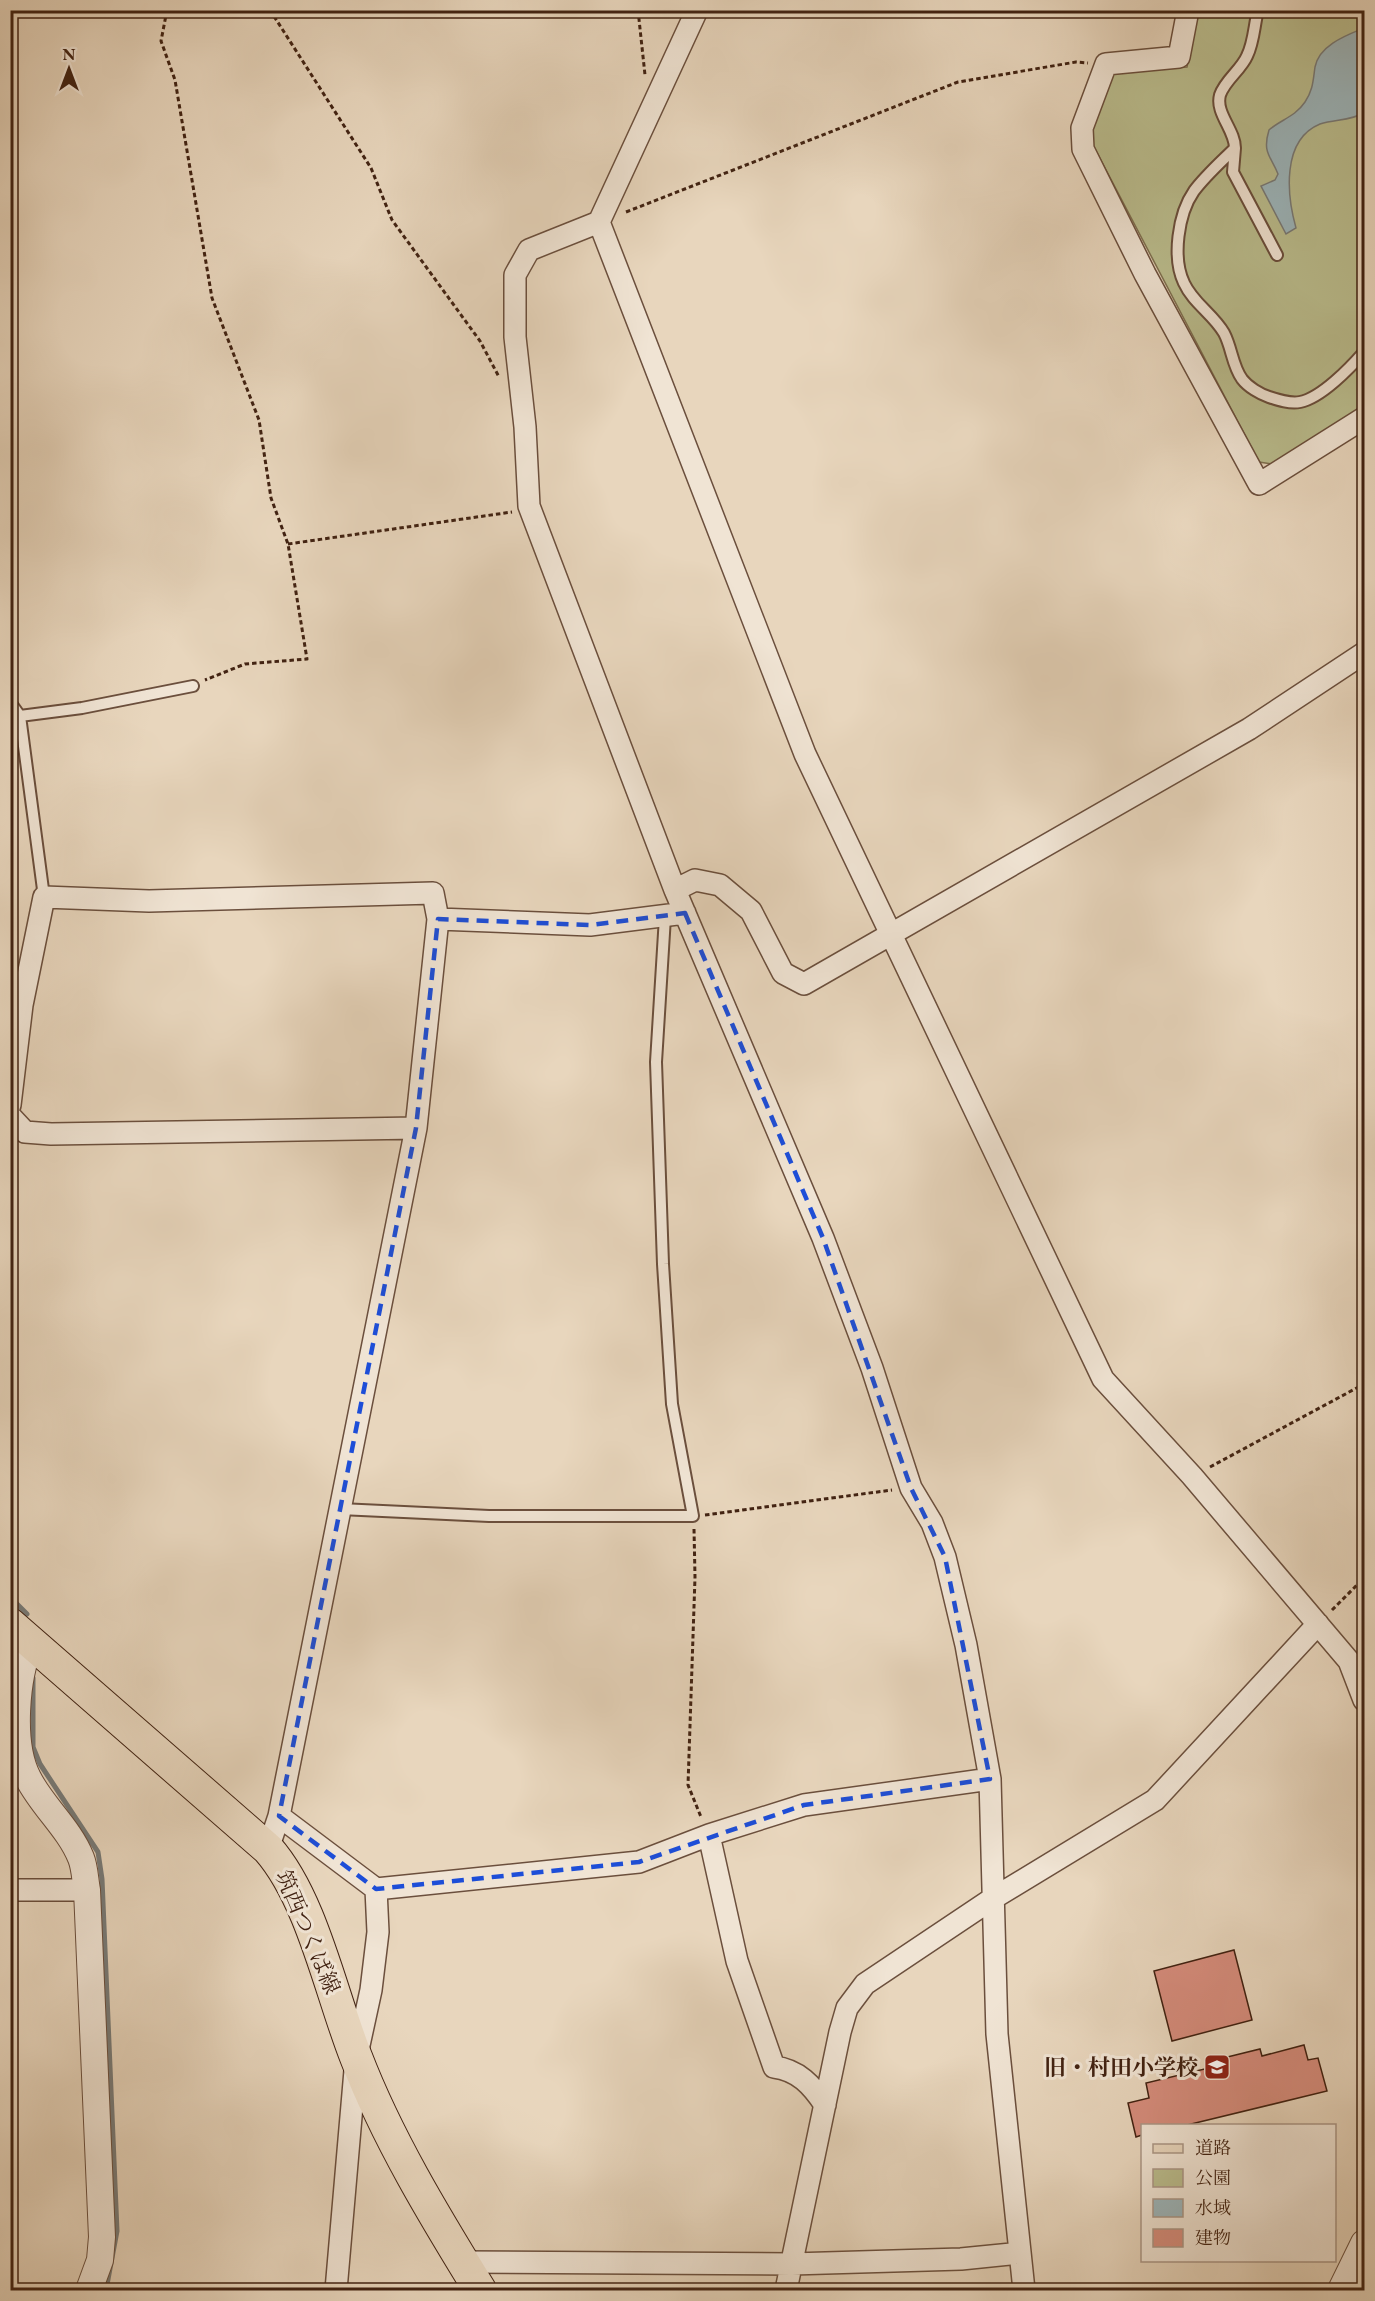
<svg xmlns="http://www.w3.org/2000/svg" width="1375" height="2301" font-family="'EB Garamond','Noto Serif JP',serif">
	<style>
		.green { fill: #babd8e; stroke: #7e7050; stroke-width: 1.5 }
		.water { fill: #9cb6bc; stroke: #787b78; stroke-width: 1.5 }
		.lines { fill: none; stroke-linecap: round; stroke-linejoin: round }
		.stream { stroke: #787b78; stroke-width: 5 }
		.building { fill: #d68d7d; stroke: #412212; stroke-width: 1.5 }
		.service-casing { stroke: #6b4f3d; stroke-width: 14 }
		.minor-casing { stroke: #6b4f3d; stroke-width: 24 }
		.tertiary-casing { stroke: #6b4f3d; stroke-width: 28 }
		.primary-casing { stroke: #412212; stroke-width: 34 }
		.path { stroke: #412212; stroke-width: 3; stroke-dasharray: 4.5 3; stroke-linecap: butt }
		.service { stroke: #f0e4d4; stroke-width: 10 }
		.minor { stroke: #f0e4d4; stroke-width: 21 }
		.tertiary { stroke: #f0e4d4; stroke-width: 26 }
		.primary { stroke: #e8d6bd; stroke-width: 32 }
		.marked { fill: none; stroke: #1d4ed8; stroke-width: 4.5; stroke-dasharray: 12 8; stroke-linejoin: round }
		.labels { text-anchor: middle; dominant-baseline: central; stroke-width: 6; stroke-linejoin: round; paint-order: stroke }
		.street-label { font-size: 22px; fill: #412212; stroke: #f0e4d4 }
		.poi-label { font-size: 22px; font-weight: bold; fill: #412212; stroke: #f0e4d4; text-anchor: end }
	</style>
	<rect width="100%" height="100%" fill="#e8d6bd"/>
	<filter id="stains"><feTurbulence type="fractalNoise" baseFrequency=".00333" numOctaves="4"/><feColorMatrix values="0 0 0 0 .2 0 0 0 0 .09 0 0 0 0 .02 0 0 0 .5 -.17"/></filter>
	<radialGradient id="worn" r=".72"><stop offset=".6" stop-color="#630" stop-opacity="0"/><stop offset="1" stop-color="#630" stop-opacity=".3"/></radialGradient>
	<!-- green -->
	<path class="green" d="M1198 11H1364V406L1272 464 1259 462 1093 145 1092 129 1110 76 1119 71 1187 67Z"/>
	<!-- water -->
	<path class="water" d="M1364 28V113C1350 121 1335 119 1320 124 1281 140 1287 196 1296 228L1286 234 1261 186 1275 180 1278 174C1271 156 1262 153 1269 130 1280 120 1295 117 1305 102 1313 90 1313 81 1315 67 1319 45 1347 35 1364 28Z"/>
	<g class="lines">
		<!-- stream -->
		<path class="stream" d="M10 1597 27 1614
			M33 1678V1747L40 1764 98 1852 102 1879 117 2231 106 2290"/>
	</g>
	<!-- building -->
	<path class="building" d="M1234 1950 1252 2020 1172 2041 1154 1971Z
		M1304 2045 1308 2060 1318 2058 1327 2091 1183 2126H1142V2135L1136 2137 1128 2103 1149 2098 1146 2083 1209 2068 1207 2062 1260 2049 1262 2056Z"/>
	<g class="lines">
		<defs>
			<path id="service" d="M1258 10C1254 26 1254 42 1247 56 1241 70 1225 80 1220 95 1215 113 1235 130 1235 148 1221 162 1206 175 1194 191 1178 214 1172 258 1184 283 1193 303 1213 314 1224 333 1232 348 1232 365 1242 379 1248 387 1260 394 1269 397 1278 400 1290 404 1300 402 1321 398 1350 368 1364 352
				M1235 148 1233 172 1277 255
				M10 702 20 716 44 897
				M20 716 82 708 193 686
				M340 1509 489 1516H693L672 1404 663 1264 656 1062 665 917"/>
			<path id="minor" d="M697 10 599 222 529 250 515 275V337L525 427 529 506 675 890 823 1238 872 1368 911 1488 932 1523 945 1557 966 1645 990 1779 997 2034 1024 2290
				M1188 10 1179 57 1106 64 1082 128 1083 149 1145 274 1259 484 1364 418
				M599 222 805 754 1103 1379 1192 1476 1349 1661 1364 1700
				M675 890 695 880 720 885 751 911 783 973 804 984 1249 729 1364 653
				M438 919 590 925 685 913
				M10 1105 22 1005 44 897 149 901 433 893 438 919 416 1128 279 1816 268 1849
				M10 1116 25 1132 51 1134 416 1128
				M279 1816 376 1889 639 1862 709 1835 804 1805 990 1779
				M709 1835 737 1961 774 2067C798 2070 812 2085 825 2105
				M10 1890H87
				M463 2262 792 2264 961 2259 1020 2253
				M336 2290 356 2059 371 1990 378 1932 376 1889
				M786 2290 840 2032 847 2008 865 1984 992 1899 1155 1800 1318 1624"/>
			<path id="tertiary" d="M31 1642C16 1677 10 1743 28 1778 42 1806 69 1828 81 1858 85 1868 85 1880 87 1890L102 2237 100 2260 89 2290
				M1341 2290 1364 2243"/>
			<path id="primary" d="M10 1624 268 1849C312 1899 331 1994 356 2057 387 2138 435 2217 480 2290"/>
		</defs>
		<!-- service casing -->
		<use href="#service" class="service-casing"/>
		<!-- minor casing -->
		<use href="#minor" class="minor-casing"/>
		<!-- tertiary casing -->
		<use href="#tertiary" class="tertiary-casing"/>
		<!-- primary casing -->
		<use href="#primary" class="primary-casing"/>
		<!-- path -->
		<path class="path" d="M167 10 161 41 175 80 212 298 259 420 271 498 288 544 307 659 245 664 205 680
			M270 10 371 168 392 220 480 341 499 377
			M638 10 645 75
			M626 212 958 82 1076 62 1088 63
			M288 544 512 512
			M1210 1467 1364 1384
			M705 1515 892 1490
			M694 1529 695 1577 688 1785 701 1817
			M1332 1610 1364 1578"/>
		<!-- service -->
		<use href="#service" class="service"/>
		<!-- minor -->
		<use href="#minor" class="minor"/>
		<!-- tertiary -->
		<use href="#tertiary" class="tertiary"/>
		<!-- primary -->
		<use href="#primary" class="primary"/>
	</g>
	<!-- marked area -->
	<path class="marked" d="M685 913 823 1238 911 1488 945 1557 990 1779 804 1805 639 1862 376 1889 279 1816 416 1128 438 919 590 925Z"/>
	<!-- icons -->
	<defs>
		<symbol id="school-square" viewBox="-11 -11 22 22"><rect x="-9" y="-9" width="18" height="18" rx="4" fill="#8f2418" stroke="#f0e4d4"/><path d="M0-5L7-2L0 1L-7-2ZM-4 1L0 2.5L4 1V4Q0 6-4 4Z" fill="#fff"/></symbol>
	</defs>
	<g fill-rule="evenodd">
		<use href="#school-square" x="1202" y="2052" width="30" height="30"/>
	</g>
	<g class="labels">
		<!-- street labels -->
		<g class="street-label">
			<text transform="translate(308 1932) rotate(67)">筑西つくば線</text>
		</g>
		<!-- poi labels -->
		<g class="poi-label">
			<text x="1198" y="2067">旧・村田小学校</text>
		</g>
	</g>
	<!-- margin -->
	<rect width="1375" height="2301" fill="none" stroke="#e8d6bd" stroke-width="36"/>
	<rect x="12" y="12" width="1351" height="2277" fill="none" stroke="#412212" stroke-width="3"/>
	<rect x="18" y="18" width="1339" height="2265" fill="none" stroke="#412212" stroke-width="1.5"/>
	<!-- legend -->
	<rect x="1141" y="2124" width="195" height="138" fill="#f0e4d4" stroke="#aa9686" stroke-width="1.5"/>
	<rect x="1153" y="2144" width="30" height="9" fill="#e8d6bd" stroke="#aa9686" stroke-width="1.5"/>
	<text x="1195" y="2154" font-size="18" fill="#412212">道路</text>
	<rect x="1153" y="2169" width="30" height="18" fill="#babd8e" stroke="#aa9686" stroke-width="1.5"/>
	<text x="1195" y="2184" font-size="18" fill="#412212">公園</text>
	<rect x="1153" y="2199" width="30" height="18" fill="#9cb6bc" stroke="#aa9686" stroke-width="1.5"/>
	<text x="1195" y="2214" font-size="18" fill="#412212">水域</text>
	<rect x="1153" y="2229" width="30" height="18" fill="#d68d7d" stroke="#aa9686" stroke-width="1.5"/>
	<text x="1195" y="2244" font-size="18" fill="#412212">建物</text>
	<!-- north arrow -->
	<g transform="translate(69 69)" stroke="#f0e4d4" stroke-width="4.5" paint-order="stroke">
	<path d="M0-4.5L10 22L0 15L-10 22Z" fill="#412212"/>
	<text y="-9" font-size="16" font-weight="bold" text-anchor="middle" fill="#412212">N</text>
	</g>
	<rect width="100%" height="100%" filter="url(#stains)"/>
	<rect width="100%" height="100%" fill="url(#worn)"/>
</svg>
